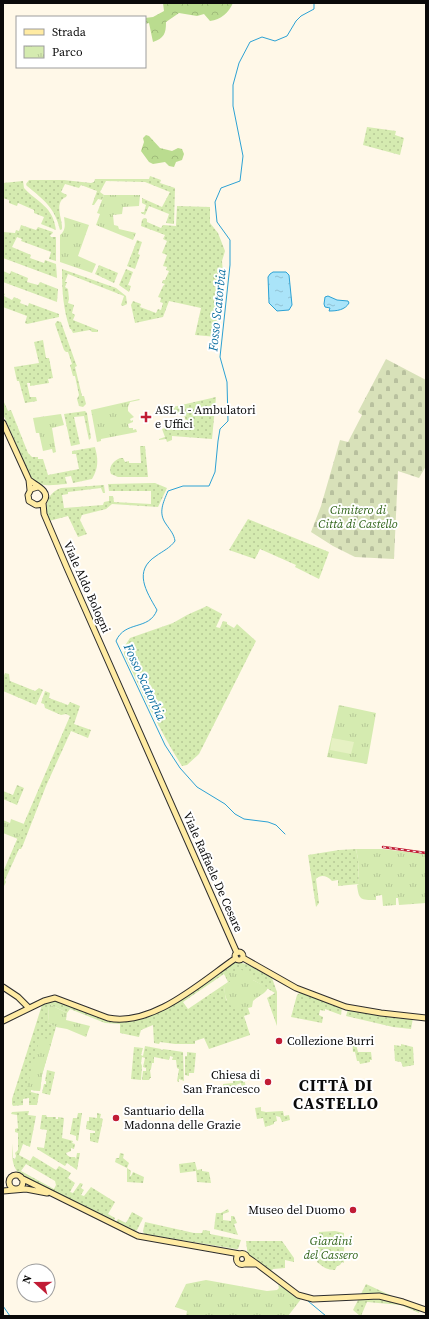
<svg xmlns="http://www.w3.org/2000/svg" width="429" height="1319" font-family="'Source Serif 4',serif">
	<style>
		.grass { fill: url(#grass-dots); fill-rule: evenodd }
		.forest { fill: url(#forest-crowns) }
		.cemetery { fill: url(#cemetery-stones) }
		.park { fill: url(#park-tufts) }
		.pitch { fill: #e6f1c3 }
		.water { fill: url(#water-ripples); stroke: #2da2d4 }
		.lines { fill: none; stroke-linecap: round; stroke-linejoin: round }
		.stream { stroke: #2da2d4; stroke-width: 1 }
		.secondary-casing { stroke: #2c2c2c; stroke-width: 7 }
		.secondary { stroke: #ffeba3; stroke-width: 5 }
		.rail-casing { stroke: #c11c35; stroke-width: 2.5 }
		.rail { stroke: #fff; stroke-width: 1; stroke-dasharray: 3; stroke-linecap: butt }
		.poi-dot { fill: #c11c35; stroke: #fff; stroke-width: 1.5 }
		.labels { text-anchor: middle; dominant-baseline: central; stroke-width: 4; stroke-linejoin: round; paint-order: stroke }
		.poi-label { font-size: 12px; fill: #0a0a0a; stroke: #fff; text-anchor: start }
		.park-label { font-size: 12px; font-style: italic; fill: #306419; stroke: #fff }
		.street-label { font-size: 12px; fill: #0a0a0a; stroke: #fff }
		.water-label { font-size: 13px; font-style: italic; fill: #0f70a1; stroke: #fff }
		.district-label { font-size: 16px; font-weight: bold; letter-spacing: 1px; fill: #0a0a0a; stroke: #fff }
	</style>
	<defs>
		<pattern id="grass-dots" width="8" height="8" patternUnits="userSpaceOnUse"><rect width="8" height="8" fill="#d5ebb0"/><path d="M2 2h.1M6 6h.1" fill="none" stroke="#b6c896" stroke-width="1.8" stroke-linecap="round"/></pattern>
		<pattern id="forest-crowns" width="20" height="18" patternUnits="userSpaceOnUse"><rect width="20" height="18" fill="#badc8f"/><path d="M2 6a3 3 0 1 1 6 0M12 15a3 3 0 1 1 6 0" fill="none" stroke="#9fbb7a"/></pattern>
		<pattern id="cemetery-stones" width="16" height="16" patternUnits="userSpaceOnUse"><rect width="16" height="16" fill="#d8e1b9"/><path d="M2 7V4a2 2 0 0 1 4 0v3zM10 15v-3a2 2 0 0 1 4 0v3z" fill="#b8c09e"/></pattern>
		<pattern id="park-tufts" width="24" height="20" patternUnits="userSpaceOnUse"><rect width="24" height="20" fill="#d5ebb0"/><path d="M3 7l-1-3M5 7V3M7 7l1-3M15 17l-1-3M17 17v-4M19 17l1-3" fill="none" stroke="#b6c896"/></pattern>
		<pattern id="water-ripples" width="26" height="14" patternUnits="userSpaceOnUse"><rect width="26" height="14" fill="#aae4f9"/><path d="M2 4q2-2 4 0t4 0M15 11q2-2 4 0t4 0" fill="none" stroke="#91c2d4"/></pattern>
	</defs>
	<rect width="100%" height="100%" fill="#fff8e8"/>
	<!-- grass -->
	<path class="grass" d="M367 127 396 131 395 135 404 138 400 155 363 145Z
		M150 176 161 180 160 183 175 188 174 224 166 223 169 214 149 206 145 215 141 213V212H144L146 205 142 203V198L162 207 170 192 145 182 106 181 100 192 104 195 102 200 98 199 94 205H92L97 191 81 185 79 188 65 184 61 192 67 195 66 197C53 202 63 220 62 229L60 230C55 208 44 200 27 186L26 184 29 180H64L91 183 94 182 95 179H149Z
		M23 181 24 188C38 203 53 206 56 230L41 224 44 217 34 213V210L18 203 17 206 9 203V200L3 198V183Z
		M177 206 210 207V223L218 233 225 251 222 261 223 273 217 337 195 335 201 308 169 301 163 317 135 323 131 305 133 301 141 304 140 307 156 313 158 309 161 310 163 303 160 302 161 298 158 297 163 286 165 284 162 283 163 280H165L169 271 166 270 167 267 163 266 167 255 162 253 167 241 163 239 165 235 141 226 142 220 144 218 147 219V222L161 228 163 225 176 226Z
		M21 225 36 230 38 227 53 232 52 234 50 235 51 237H56V261L49 259 51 252 21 241 22 239 17 237 12 247 31 255 30 258 44 263 45 260 56 264 57 278 3 258V232L15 233 16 230 19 231Z
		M137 240 142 242 138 254 140 255 135 269 127 266Z
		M99 265 118 273 114 283 95 274Z
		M62 269 116 288 126 296 127 304 123 306 121 305 124 296 68 274 65 282H67L65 287 68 289 69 299 68 303 74 305 72 313 75 315 73 320 98 330V332H92L90 330 73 333 71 329H70C63 309 62 290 62 269Z
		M126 269 133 272 128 285 131 286 129 292 119 285Z
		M3 271 10 274 11 271 28 278 27 282 38 285 40 282 58 289 57 302 3 282Z
		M3 293 5 294 4 296 12 300 14 297 21 300 20 303 28 306 29 303 59 314V317L27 324 25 323 27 316 3 307Z
		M57 321 61 322 76 364 77 366 75 367 82 396H84L86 404 83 407 79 406 77 399 79 395 75 376H73L70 365 72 364 68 352H66L64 350 56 327 55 324Z
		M43 340 46 358H49L53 378 48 379 49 383 30 386V383H27L30 397H36L37 401 25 403 19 381H17L14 367 39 363 34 342Z
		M216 397 212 439 172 436V440L167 442 166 439 159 440V439L165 437 162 429 165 428 164 424 171 423 172 425 186 421 183 412 162 416 160 410Z
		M3 400 8 411 11 410 28 453 32 457H38V459H43L48 475 79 469 76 454H72V451L95 447C98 459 99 467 92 479L73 483 71 476 65 477 67 484C49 485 33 490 27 469L3 414Z
		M85 411 87 413 91 438 89 440 84 416 74 417 80 444 71 446 64 414Z
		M140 446H145L148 477H118L111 474C108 466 114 461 120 458H123L125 462 129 461V463H141Z
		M155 483 167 488 158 507 112 504 106 509 82 515 80 520 87 534 78 537 68 516 49 521C44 508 46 493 61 488L104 485 105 493H103L101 488 68 492V494L62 495 64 508 103 505 104 502 109 501V496H113L114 502 151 504V491H109L108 484Z
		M248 519 329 552 319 579 295 567 296 565 260 549 255 559 229 550Z
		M207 606 222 614 216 627 220 628 223 621 227 622V624L234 628 237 624 256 641 199 754 187 765 182 766C159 730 142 692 124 654V647L130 638 173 623 187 615Z
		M5 673 9 674 10 681 35 691 39 688 43 690 36 705 3 691V678Z
		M45 691 50 693 49 698 68 705 70 702 80 706 74 724 91 730 88 738 71 731 46 786 23 845 21 849H19L5 880 6 882 3 888V872L70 716 66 714 61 715 45 708 44 704 41 703Z
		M17 785 24 788 17 805 3 799V791L13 795Z
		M356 849 358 859 359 884 338 886V880L332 881C327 876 321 874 316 879L319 903 316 907 308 855 339 850Z
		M236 962 247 964 272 978 277 992V1026L267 998 275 993 253 980 230 982 224 987 226 1000 246 1008H248L250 1014 244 1016 250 1035 209 1049 204 1038 195 1041V1044H175L160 1042 159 1044 154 1043 153 1025 141 1030 139 1037 120 1033V1024L105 1023 70 1009 67 1013 49 1004 48 1023 56 1027 42 1075 40 1091 31 1090V1092L39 1094 37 1105H29V1098L23 1099V1105L13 1106 12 1104V1099L42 1005 53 1000 61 1001 107 1020 119 1021 133 1020 155 1013ZM224 974 228 982 188 1009 183 1002Z
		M301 992 342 1007 341 1015 325 1009V1011L320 1010 319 1015 323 1017 322 1023 291 1017 297 995Z
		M348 1009 413 1018 411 1029 393 1027 346 1016Z
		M352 1040H355L358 1052H371L372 1060H370V1062L360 1064 359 1061H357L355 1052H353Z
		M401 1044 413 1047 414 1065 403 1067 401 1062 395 1061 394 1045 401 1046Z
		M145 1046 161 1049 162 1051 163 1049 183 1052 184 1081 179 1079V1082L177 1081 179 1069 177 1068 176 1060H172L173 1057 170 1056 169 1060 154 1057V1063H152L151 1069 150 1070 151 1078H150L149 1080H142L143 1071H146V1068L143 1067 145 1058 142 1057 141 1063 142 1066 141 1080 131 1079 134 1047 143 1048 141 1055 143 1056Z
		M187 1052 196 1053 194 1073H189V1076L185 1075V1056H187Z
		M47 1070 55 1072 50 1095 42 1093 44 1084H46V1081H45Z
		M242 1079 243 1082H245L246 1091 242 1092 241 1083 236 1085 237 1092 223 1094V1084L233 1083V1081Z
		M261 1107V1111L266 1112 283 1111 284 1116 289 1115 290 1120 282 1122 280 1117 276 1116 277 1121 274 1122V1124L265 1127 263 1118 257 1119 255 1108Z
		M29 1111 28 1115 36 1116 30 1147 23 1144 19 1155 30 1161 33 1156 56 1170 59 1166 71 1173 68 1178 75 1183 70 1192 73 1193 80 1183 83 1184 81 1188 84 1190 81 1195 84 1196 91 1187 115 1202 108 1214 115 1218 114 1221 23 1177C11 1169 12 1156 12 1143L13 1158 15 1159 16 1156 15 1153 18 1150V1133L15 1132V1129L18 1128 17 1115 11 1114 12 1112ZM26 1164 55 1181 56 1185 54 1189 21 1171Z
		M78 1113H82L78 1141 76 1140V1136L70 1134 73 1118H77Z
		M97 1113 101 1114 100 1118 103 1119 98 1143 90 1141V1133H95V1131L86 1129 87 1121H89V1117L97 1118Z
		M42 1115H46L47 1117H56V1119H58V1117L64 1118 62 1138 73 1141 72 1143 75 1144 74 1149 71 1148V1151L66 1153 67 1155 70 1157H75L76 1159 77 1153H80L77 1170 67 1163 65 1166 37 1149V1147L44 1148 47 1130 40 1129Z
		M120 1153 124 1154 123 1158 129 1163 127 1168 131 1171 130 1176H131L133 1172 144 1177 143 1183 127 1182V1168L115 1162 116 1158H119Z
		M195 1162 197 1170 202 1169V1171L209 1172 211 1183 197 1182 196 1171 180 1173 179 1164Z
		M228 1209 229 1212 223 1214V1220L231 1221V1216H234L237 1223 234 1224 238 1235 214 1229 216 1213H221Z
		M132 1212 143 1218 137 1230 136 1231 116 1222 118 1219 126 1223Z
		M145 1222 194 1233H202L203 1230 210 1231V1234L241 1240 238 1249H236L144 1234 143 1231Z
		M335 1231 344 1233V1263L342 1262 340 1265 337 1266 335 1270C327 1270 323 1267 317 1262V1259L319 1232Z
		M246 1241H282L294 1258V1262L285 1260V1268L273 1269 271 1271 248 1257Z
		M366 1284 420 1309 419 1313 401 1305 367 1302 361 1316H360L353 1310Z"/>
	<!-- forest -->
	<path class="forest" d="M163 3H233C229 12 221 20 210 21L204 14 197 16 179 13 166 22C166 34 164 38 153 42L149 23 145 24V18L153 17 164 11Z
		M146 135 149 136 160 148 172 151 178 148 182 149 184 154 182 160 176 162 174 167 169 166 165 162 153 164 149 162 141 151 144 142 143 138Z"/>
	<!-- cemetery -->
	<path class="cemetery" d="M386 359 426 380V466L419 478 398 471 394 559 355 557 333 546 311 532 321 506 340 440 348 442 362 415 358 412Z"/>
	<!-- park -->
	<path class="park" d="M104 195H140L139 206 123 207 122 214 113 215 114 225 118 226 119 229 136 233 133 240 96 225 100 214 97 213Z
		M64 217 89 225 78 256 96 264 92 273 60 262V235C66 230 65 225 64 217Z
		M139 399 140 400 130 402 128 407V411L134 417 130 419 131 421 133 420V422L128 424 129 428H133V430L136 429 137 432 101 439V441L97 442 91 410Z
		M61 414 64 425 52 428 56 452 53 453 52 449 43 451 39 433H36L33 418Z
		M339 705 376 713 367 764 327 757Z
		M11 819 24 824 18 839 3 833V820L10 823Z
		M356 849H382L426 854V903L399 905 398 898H396V905L383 906 382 895 376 896V900C360 900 359 900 357 885L359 884 358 859Z
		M239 969 253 974V980L268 988C265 994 258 996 253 1001L252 1007C232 1013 225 1005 224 986L230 982V974Z
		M49 1004 67 1013 66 1020 90 1026 86 1037 67 1029 56 1027 48 1023Z
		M40 1037 52 1040 42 1075 40 1091 31 1090 27 1088Z
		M206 1280 267 1291 277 1290 279 1288 278 1285 289 1291 305 1294 288 1316H186L187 1311 175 1307 186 1284Z"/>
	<!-- pitch -->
	<path class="pitch" d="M332 738 354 742 351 754 330 750Z"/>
	<!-- water -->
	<path class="water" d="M273 272H286L289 275 292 305 289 310 277 311 269 303 268 277 270 274Z
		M328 296 337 300 348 301 349 303C345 310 337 311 329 311L330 308 325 307 324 304 325 297Z"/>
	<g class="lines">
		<!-- stream -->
		<path class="stream" d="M285 834 276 825 268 822 244 819 235 814 225 804 197 787 180 768 165 745 116 641C125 620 149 631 157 610 146 591 133 571 156 556 163 551 170 548 175 541 174 534 170 530 166 524 158 513 163 503 168 491L183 486H209L215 472 218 441 220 429 228 421 227 382 220 357 230 265V240L217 222 215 202 221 188 240 181 243 156 233 106V85L239 63 250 42 262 37 275 41 287 36 296 21 301 16 314 9V3
			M308 1301 326 1316
			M3 1306 10 1316"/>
		<defs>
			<path id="secondary" d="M3 423 29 480 30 490
				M29 480C35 485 51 491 44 501 42 504 39 505 36 505L29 501 28 495 31 489 38 487
				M43 503 44 514 67 568 237 953
				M235 956a4 4 0 1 1 8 0a4 4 0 1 1-8 0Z
				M243 958 296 988 346 1007 381 1013 426 1018
				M3 987 18 997 29 1008
				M3 1021 44 1001 55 998 108 1018C153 1027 201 982 236 958
				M9 1182a7 7 0 1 1 14 0a7 7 0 1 1-14 0Z
				M21 1178 138 1236 240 1254
				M3 1191 26 1189 47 1193
				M236.5 1259a5.5 5.5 0 1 1 11 0a5.5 5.5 0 1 1-11 0Z
				M245 1264H257L247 1257
				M257 1264 298 1295 313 1299 379 1296 403 1302 426 1310"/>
		</defs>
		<!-- secondary casing -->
		<use href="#secondary" class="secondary-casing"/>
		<!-- secondary -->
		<use href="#secondary" class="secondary"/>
		<defs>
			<path id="rail" d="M383 847 426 853"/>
		</defs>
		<!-- rail casing -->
		<use href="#rail" class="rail-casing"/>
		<!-- rail -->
		<use href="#rail" class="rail"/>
	</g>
	<!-- markers -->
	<g class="poi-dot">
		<path d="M144 411h4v4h4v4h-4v4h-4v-4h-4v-4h4z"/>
		<circle cx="279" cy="1041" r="4"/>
		<circle cx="268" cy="1082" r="4"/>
		<circle cx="116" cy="1118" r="4"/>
		<circle cx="353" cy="1210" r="4"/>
	</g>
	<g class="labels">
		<!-- poi labels -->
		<g class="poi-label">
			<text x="155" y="410">ASL 1 - Ambulatori<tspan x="155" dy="14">e Uffici</tspan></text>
			<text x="287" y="1041">Collezione Burri</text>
			<text x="260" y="1075" text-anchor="end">Chiesa di<tspan x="260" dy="14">San Francesco</tspan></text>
			<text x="124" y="1111">Santuario della<tspan x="124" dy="14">Madonna delle Grazie</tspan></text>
			<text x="345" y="1210" text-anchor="end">Museo del Duomo</text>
		</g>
		<!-- park labels -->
		<g class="park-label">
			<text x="358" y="510">Cimitero di<tspan x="358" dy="14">Città di Castello</tspan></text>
			<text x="331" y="1241">Giardini<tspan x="331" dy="14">del Cassero</tspan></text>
		</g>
		<!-- street labels -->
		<g class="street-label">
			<text transform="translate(87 587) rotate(66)">Viale Aldo Bologni</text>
			<text transform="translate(213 872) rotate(66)">Viale Raffaele De Cesare</text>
		</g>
		<!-- water labels -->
		<g class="water-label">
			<text transform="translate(217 310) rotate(-84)">Fosso Scatorbia</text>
			<text transform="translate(145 682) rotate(65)">Fosso Scatorbia</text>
		</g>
		<!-- district labels -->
		<g class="district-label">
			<text x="336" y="1085">CITTÀ DI<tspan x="336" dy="18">CASTELLO</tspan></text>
		</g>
	</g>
	<!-- border -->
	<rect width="429" height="1319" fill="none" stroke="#0a0a0a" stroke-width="8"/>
	<!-- legend -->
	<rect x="16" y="16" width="130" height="52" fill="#ffffff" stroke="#9d9d9d"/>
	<rect x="24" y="29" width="20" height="6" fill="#ffeba3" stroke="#9d9d9d"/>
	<text x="52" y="36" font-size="12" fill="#0a0a0a">Strada</text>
	<rect x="24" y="46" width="20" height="12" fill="url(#park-tufts)" stroke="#9d9d9d"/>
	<text x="52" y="56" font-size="12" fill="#0a0a0a">Parco</text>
	<!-- north arrow -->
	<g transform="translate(36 1283) rotate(291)"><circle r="19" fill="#ffffff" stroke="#9d9d9d"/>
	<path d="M0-3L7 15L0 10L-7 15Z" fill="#c11c35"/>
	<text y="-6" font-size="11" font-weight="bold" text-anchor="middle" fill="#0a0a0a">N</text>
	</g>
</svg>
